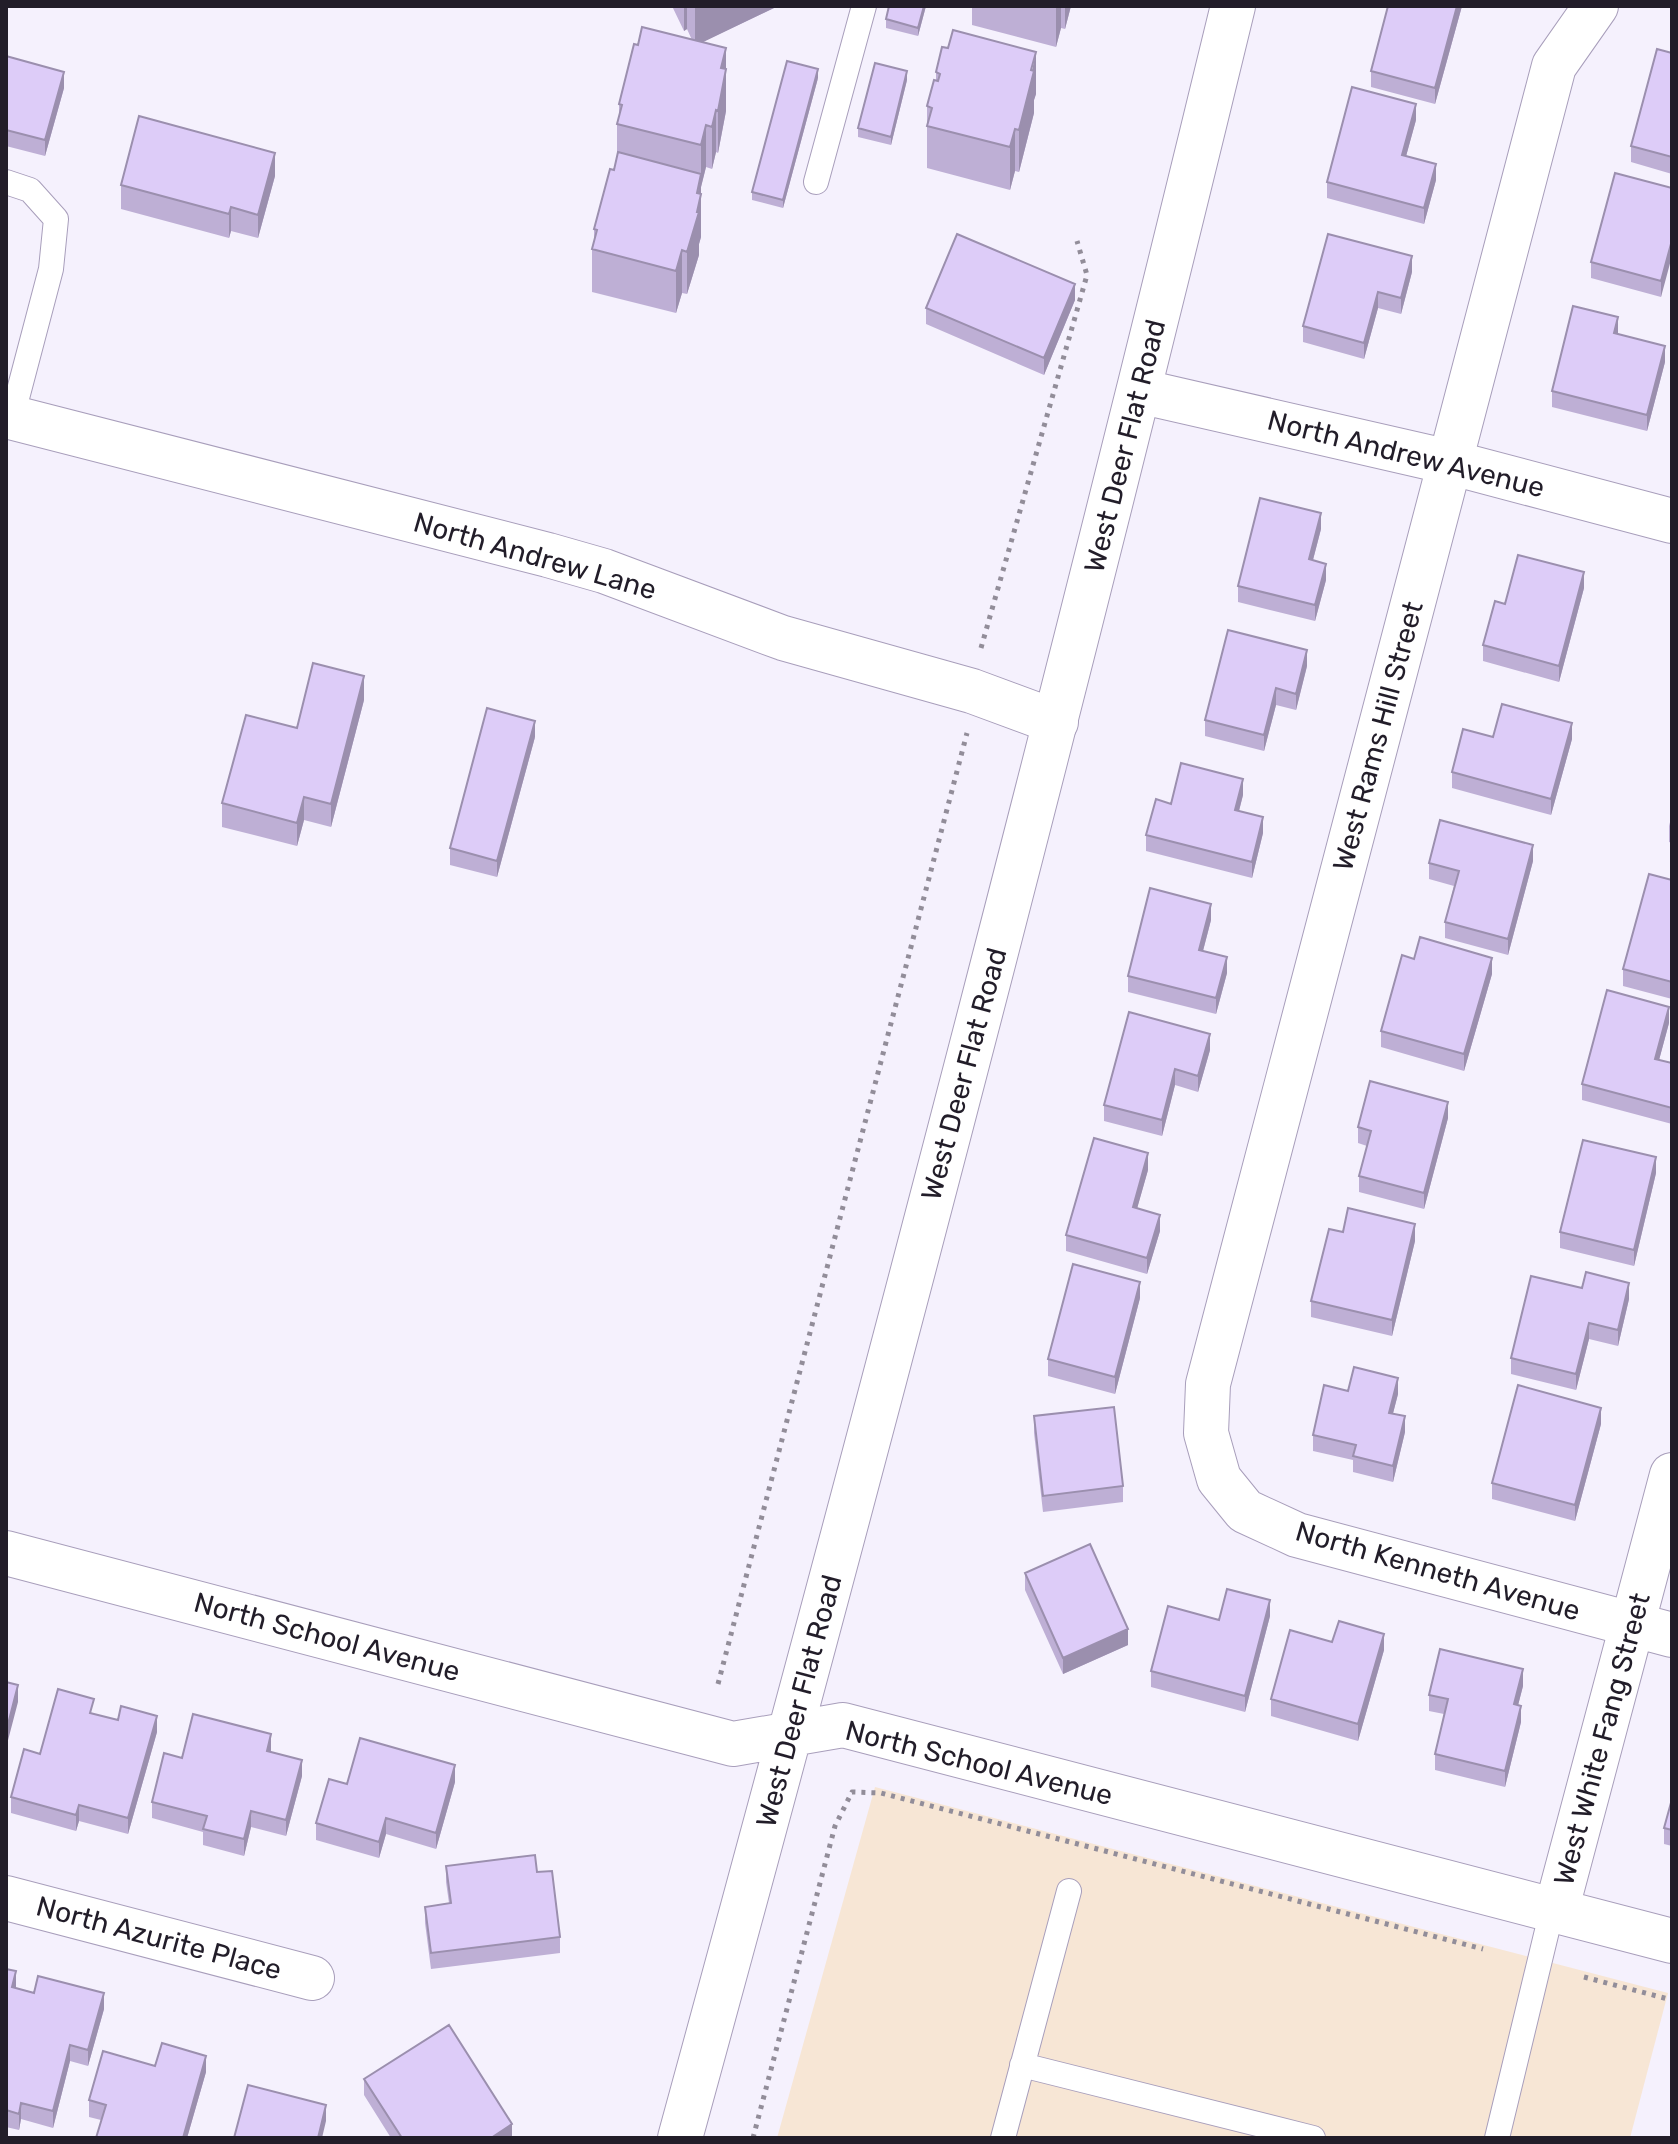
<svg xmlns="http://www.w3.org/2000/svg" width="1678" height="2144" font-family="Rubik,sans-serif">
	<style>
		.commercial { fill: #f7e6d5 }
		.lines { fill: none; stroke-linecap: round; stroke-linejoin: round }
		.lane-casing { stroke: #a89ebb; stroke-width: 26 }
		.street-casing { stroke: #a89ebb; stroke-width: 46 }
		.secondary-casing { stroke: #a89ebb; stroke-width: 46 }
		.path { stroke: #928d99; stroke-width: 5; stroke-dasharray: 4 6; stroke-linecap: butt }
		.lane { stroke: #fff; stroke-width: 24 }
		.street { stroke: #fff; stroke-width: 44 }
		.secondary { stroke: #fff; stroke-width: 44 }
		.wall { fill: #beafd5 }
		.shaded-wall { fill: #9b8fae }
		.building { fill: #ddccf8; stroke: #9b8fae; stroke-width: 2 }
		.labels { text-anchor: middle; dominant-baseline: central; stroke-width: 6; stroke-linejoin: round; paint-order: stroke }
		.street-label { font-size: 28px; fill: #221d29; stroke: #fff }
	</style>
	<rect width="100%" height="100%" fill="#f5f1fd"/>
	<!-- commercial -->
	<path class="commercial" d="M875 1787 1668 1993 1630 2138H777Z"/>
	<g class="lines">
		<defs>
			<path id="lane" d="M6 182 30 190 56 219 51 269 12 417
				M816 182 864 6
				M1022 2065 1313 2138
				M1003 2138 1069 1891
				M1497 2138 1552 1910"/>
			<path id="street" d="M1596 6 1554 66 1208 1384 1206 1433 1219 1479 1245 1511 1297 1535 1672 1635
				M1139 391 1449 462 1672 521
				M6 416 548 555 604 571 783 638 972 691 1056 722
				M6 1898 312 1978
				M1556 1911 1672 1475"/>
			<path id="secondary" d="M6 1553 733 1744 843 1725 1672 1941
				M680 2138C874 1430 1060 720 1233 6"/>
		</defs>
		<!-- lane casing -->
		<use href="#lane" class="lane-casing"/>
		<!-- street casing -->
		<use href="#street" class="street-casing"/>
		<!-- secondary casing -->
		<use href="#secondary" class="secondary-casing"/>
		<!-- path -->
		<path class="path" d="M981 648 1087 275 1077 241
			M718 1684 967 733
			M1584 1977 1672 2000
			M753 2138 835 1826 852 1792 881 1793 1483 1949"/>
		<!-- lane -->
		<use href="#lane" class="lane"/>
		<!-- street -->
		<use href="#street" class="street"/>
		<!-- secondary -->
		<use href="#secondary" class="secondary"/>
	</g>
	<!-- wall -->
	<path class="wall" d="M672 6H774V8L702 42 726 48V111L718 153 716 152 712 169 706 167 701 187V237L699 244V255L687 294 682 293 676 313 592 292V249L594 241V229L614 170 617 156V124L619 117V104L638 45 692 40 687 29 684 31Z
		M889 6H926L918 36 886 28V19Z
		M972 6H1071L1065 29 1061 28 1056 47 972 25Z
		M1462 6 1435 104 1371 87V71Z
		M1672 53V174L1631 162V146Z
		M6 56 64 88 45 156 6 146Z
		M936 72 1036 94 1034 100V113L1019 172 1015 171 1010 190 927 168V106L936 80Z
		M818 78 783 208 752 200V192Z
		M907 80 891 145 858 137V128Z
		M1416 120 1406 156 1436 180 1424 224 1327 198V182Z
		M275 176 258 238 231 231 229 238 121 209V185Z
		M1672 188 1661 297 1591 278V262Z
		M1412 272 1401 314 1378 308 1364 359 1303 342V326Z
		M1075 300 1044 375 926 324V308Z
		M1665 362 1647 431 1552 407V391Z
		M1321 529 1313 560 1326 580 1315 621 1238 602V586Z
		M1584 588 1559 682 1483 661V645L1505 604Z
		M1307 666 1296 710 1276 705 1264 751 1205 736V720Z
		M364 700 331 827 304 820 297 846 222 827V803L297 728Z
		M535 737 497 877 450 865V848Z
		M1493 737 1572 739 1551 815 1452 788V772Z
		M1243 795 1239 811 1263 833 1252 878 1146 851V835L1171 804Z
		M1672 814V843L1669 842V826Z
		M1533 861 1508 955 1445 938V922L1454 886 1429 879V863Z
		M1672 880V999L1623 986V969Z
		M1211 920 1203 951 1227 973 1216 1014 1128 992V976Z
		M1414 959 1492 974 1464 1071 1381 1047V1031Z
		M1669 1023 1659 1060 1672 1063V1124L1582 1100V1084Z
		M1210 1050 1198 1092 1175 1085 1162 1136 1104 1121V1105Z
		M1448 1118 1424 1209 1359 1192V1176L1367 1146 1358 1143V1127Z
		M1148 1170 1137 1208 1160 1231 1147 1274 1066 1251V1235Z
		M1656 1173 1634 1266 1560 1248V1232Z
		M1343 1232 1415 1241 1392 1336 1311 1317V1301Z
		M1140 1298 1115 1394 1048 1376V1359Z
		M1629 1299 1618 1346 1589 1339 1576 1390 1511 1374V1358Z
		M1348 1391 1398 1394 1393 1413 1405 1432 1393 1482 1353 1472V1460L1313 1451V1435Z
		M1034 1416 1123 1486V1502L1043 1512 1034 1433Z
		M1601 1424 1575 1521 1492 1499V1483Z
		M1025 1573 1128 1645 1063 1674 1025 1590Z
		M1270 1616 1245 1712 1151 1687V1671L1219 1620Z
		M1332 1642 1384 1650 1358 1741 1271 1716V1699Z
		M1523 1686 1518 1705 1521 1722 1505 1787 1435 1770V1754L1444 1714 1429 1711V1695Z
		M94 1714 157 1732 128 1834 79 1821 76 1831 11 1813V1797L40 1754Z
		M271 1750V1752L302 1776 286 1836 251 1827 244 1856 203 1845V1832L152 1818V1802L182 1758Z
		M455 1782 436 1849 386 1834 379 1858 316 1840V1823L347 1784Z
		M1672 1799V1846L1664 1844V1828Z
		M446 1866 537 1872 560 1937V1953L431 1969 425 1923V1907L449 1903 446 1882Z
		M6 1969 16 1988 104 2009 88 2066 70 2061 53 2128 21 2119 19 2130 6 2127Z
		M155 2066 206 2072 187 2138H96L101 2120 89 2117V2100Z
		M364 2079 512 2138H391L364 2095Z"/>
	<!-- shaded-wall -->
	<path class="shaded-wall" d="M684 6H687V29L684 31Z
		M695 6H774V8L695 46Z
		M924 6H926L918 36V28Z
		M1056 6H1061V28L1056 47Z
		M1065 6H1071L1065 29Z
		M1457 6H1462L1435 104V88Z
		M726 48V111L718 153V111L721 68Z
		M1036 52V94L1034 100V113L1019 172V130Z
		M818 69V78L783 208V200Z
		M907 71V80L891 145V137Z
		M64 72V88L45 156V140Z
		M1416 104V120L1402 171V155Z
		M716 110V152L712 169V127Z
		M706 125V167L701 187V237L699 244V255L687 294V252L701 175V145Z
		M1015 129V171L1010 190V147Z
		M275 153V176L258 238V215Z
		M1436 164V180L1424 224V208Z
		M231 207V231L229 238V214Z
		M1672 240V256L1661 297V281Z
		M682 250V293L676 313V271Z
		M1412 256V272L1401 314V298Z
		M1075 284V300L1044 375V358Z
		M1378 292V308L1364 359V343Z
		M1618 317V334L1614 349V333Z
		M1665 346V362L1647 431V415Z
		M1321 513V529L1309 575V559Z
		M1326 564V580L1315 621V605Z
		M1584 572V588L1559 682V666Z
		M1307 650V666L1296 710V694Z
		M364 676V700L331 827V804Z
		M1276 688V705L1264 751V735Z
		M535 721V737L497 877V861Z
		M1572 723V739L1551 815V799Z
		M1243 779V795L1235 826V810Z
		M304 797V820L297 846V823Z
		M1263 817V833L1252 878V862Z
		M1533 845V861L1508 955V939Z
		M1211 904V920L1199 966V950Z
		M1227 957V973L1216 1014V998Z
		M1492 958V974L1464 1071V1054Z
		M1669 1007V1023L1655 1075V1059Z
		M1210 1034V1050L1198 1092V1076Z
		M1175 1069V1085L1162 1136V1120Z
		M1448 1102V1118L1424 1209V1193Z
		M1148 1153V1170L1133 1223V1207Z
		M1656 1157V1173L1634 1266V1250Z
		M1160 1215V1231L1147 1274V1258Z
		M1415 1224V1241L1392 1336V1320Z
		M1140 1282V1298L1115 1394V1377Z
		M1629 1283V1299L1618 1346V1330Z
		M1589 1323V1339L1576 1390V1374Z
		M1398 1378V1394L1389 1429V1413Z
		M1601 1408V1424L1575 1521V1505Z
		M1405 1416V1432L1393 1482V1466Z
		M1270 1600V1616L1245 1712V1696Z
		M1128 1629V1645L1063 1674V1658Z
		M1384 1634V1650L1358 1741V1724Z
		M1523 1669V1686L1514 1721V1704Z
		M18 1685V1702L6 1748V1732Z
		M1521 1706V1722L1505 1787V1771Z
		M157 1716V1732L128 1834V1818Z
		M271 1734V1750L267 1767V1751Z
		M302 1760V1776L286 1836V1820Z
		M455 1765V1782L436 1849V1833Z
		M79 1805V1821L76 1831V1815Z
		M251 1811V1827L244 1856V1839Z
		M386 1818V1834L379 1858V1842Z
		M16 1971V1988L12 1987Z
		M104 1993V2009L88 2066V2050Z
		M70 2045V2061L53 2128V2111Z
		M206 2056V2072L187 2138H183Z
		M21 2103V2119L19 2130V2114Z
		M326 2105V2121L322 2138H318Z
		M512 2124V2138H491Z"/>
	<!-- building -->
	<path class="building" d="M889 6H924L918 28 886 19Z
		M1388 6H1457L1435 88 1371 71Z
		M642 27 726 48 721 68 726 69 718 111 716 110 712 127 706 125 701 145 617 124 622 105 619 104 634 44 638 45Z
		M953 30 1036 52 1031 70 1034 71 1019 130 1015 129 1010 147 927 126 932 108 927 106 934 80 938 81 940 74 936 72 942 47 948 48Z
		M1657 49 1672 53V157L1631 146Z
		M6 56 64 72 45 140 6 130Z
		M787 61 818 69 783 200 752 192Z
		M875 63 907 71 891 137 858 128Z
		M1352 87 1416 104 1402 155 1436 164 1424 208 1327 182Z
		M139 116 275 153 258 215 231 207 229 214 121 185Z
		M618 152 701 174 697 193 701 194 697 212H699L687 252 682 250 676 271 592 249 597 230 594 229 610 169 614 170Z
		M1615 173 1672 188V240L1661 281 1591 262Z
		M957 234 1075 284 1044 358 926 308Z
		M1328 234 1412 256 1401 298 1378 292 1364 343 1303 326Z
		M1573 306 1618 317 1614 333 1665 346 1647 415 1552 391Z
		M1260 498 1321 513 1309 559 1326 564 1315 605 1238 586Z
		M1518 555 1584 572 1559 666 1483 645 1495 601 1505 604Z
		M1228 630 1307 650 1296 694 1276 688 1264 735 1205 720Z
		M313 663 364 676 331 804 304 797 297 823 222 803 246 715 297 728Z
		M1502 704 1572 723 1551 799 1452 772 1463 729 1493 737Z
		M487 708 535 721 497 861 450 848Z
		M1181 763 1243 779 1235 810 1263 817 1252 862 1146 835 1156 799 1171 804Z
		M1440 820 1533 845 1508 939 1445 922 1459 871 1429 863Z
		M1649 874 1672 880V982L1623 969Z
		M1150 888 1211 904 1199 950 1227 957 1216 998 1128 976Z
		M1420 937 1492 958 1464 1054 1381 1031 1402 955 1414 959Z
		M1607 990 1669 1007 1655 1059 1672 1063V1108L1582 1084Z
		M1129 1012 1210 1034 1198 1076 1175 1069 1162 1120 1104 1105Z
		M1370 1081 1448 1102 1424 1193 1359 1176 1371 1131 1358 1127Z
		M1094 1138 1148 1153 1133 1207 1160 1215 1147 1258 1066 1235Z
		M1583 1140 1656 1157 1634 1250 1560 1232Z
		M1348 1208 1415 1224 1392 1320 1311 1301 1329 1229 1343 1232Z
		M1073 1264 1140 1282 1115 1377 1048 1359Z
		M1586 1272 1629 1283 1618 1330 1589 1323 1576 1374 1511 1358 1531 1276 1582 1288Z
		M1354 1367 1398 1378 1389 1413 1405 1416 1393 1466 1353 1456 1356 1445 1313 1435 1324 1385 1348 1391Z
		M1518 1385 1601 1408 1575 1505 1492 1483Z
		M1114 1407 1123 1486 1043 1496 1034 1416Z
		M1090 1544 1128 1629 1063 1658 1025 1573Z
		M1227 1589 1270 1600 1245 1696 1151 1671 1168 1606 1219 1620Z
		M1339 1621 1384 1634 1358 1724 1271 1699 1290 1630 1332 1642Z
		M1440 1649 1523 1669 1514 1704 1521 1706 1505 1771 1435 1754 1448 1699 1429 1695Z
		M6 1682 18 1685 6 1732Z
		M58 1689 94 1699 90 1713 118 1720 121 1706 157 1716 128 1818 79 1805 76 1815 11 1797 24 1749 40 1754Z
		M193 1714 271 1734 267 1751 302 1760 286 1820 251 1811 244 1839 203 1829 207 1816 152 1802 164 1753 182 1758Z
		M360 1738 455 1765 436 1833 386 1818 379 1842 316 1823 329 1779 347 1784Z
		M1672 1799V1830L1664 1828Z
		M535 1855 537 1872 552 1871 560 1937 431 1953 425 1907 451 1903 446 1866Z
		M6 1969 16 1971 12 1987 34 1993 38 1976 104 1993 88 2050 70 2045 53 2111 21 2103 19 2114 6 2110Z
		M449 2025 512 2124 491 2138H402L364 2079Z
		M162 2043 206 2056 183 2138H96L106 2105 89 2100 103 2051 155 2066Z
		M248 2085 326 2105 318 2138H234Z"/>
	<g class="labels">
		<!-- street labels -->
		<g class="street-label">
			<text transform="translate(1125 446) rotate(-76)">West Deer Flat Road</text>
			<text transform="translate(1406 454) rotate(14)">North Andrew Avenue</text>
			<text transform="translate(535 556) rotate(16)">North Andrew Lane</text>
			<text transform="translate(1378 736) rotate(-75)">West Rams Hill Street</text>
			<text transform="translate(964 1074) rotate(-75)">West Deer Flat Road</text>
			<text transform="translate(1438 1571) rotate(16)">North Kenneth Avenue</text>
			<text transform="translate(327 1637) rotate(15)">North School Avenue</text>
			<text transform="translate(799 1701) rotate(-75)">West Deer Flat Road</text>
			<text transform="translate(1602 1739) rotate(-75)">West White Fang Street</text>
			<text transform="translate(979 1763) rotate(14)">North School Avenue</text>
			<text transform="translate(159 1938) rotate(15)">North Azurite Place</text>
		</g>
	</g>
	<!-- border -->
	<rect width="1678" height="2144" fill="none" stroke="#221d29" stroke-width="16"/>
</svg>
